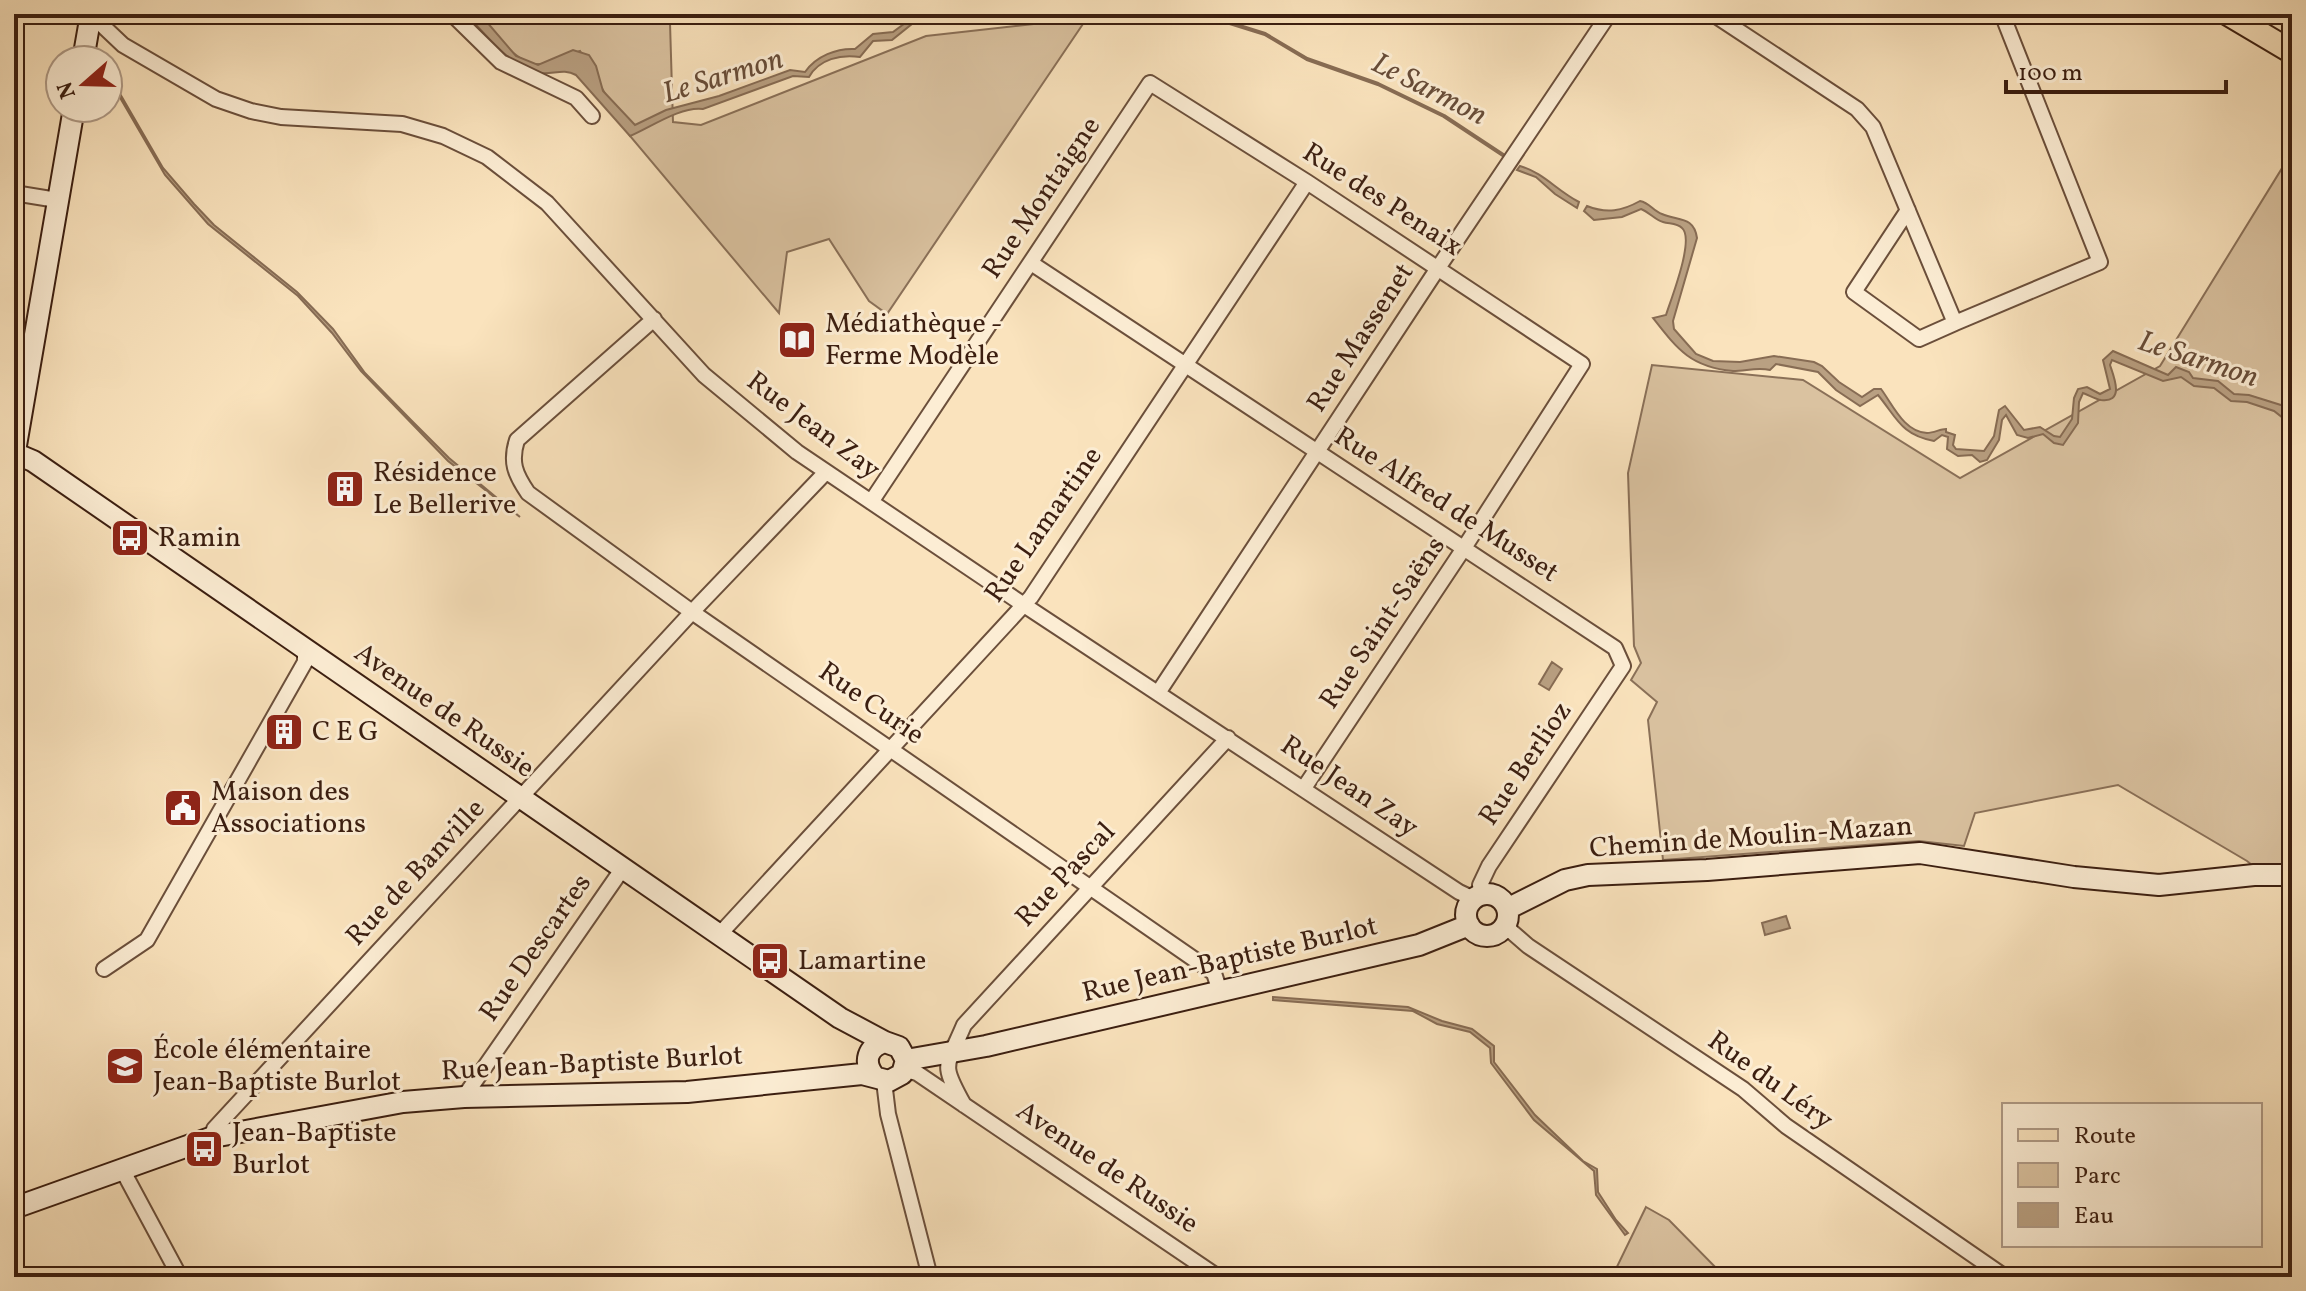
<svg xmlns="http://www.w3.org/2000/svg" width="2306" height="1291" font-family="Vollkorn,serif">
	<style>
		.green { fill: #dac2a0; stroke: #8a7058; stroke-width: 2 }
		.water { fill: #b9a082; stroke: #876c54; stroke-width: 2 }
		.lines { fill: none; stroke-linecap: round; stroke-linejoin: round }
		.stream { stroke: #876c54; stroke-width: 4 }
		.street-casing { stroke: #6b4f3b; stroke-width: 18 }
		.secondary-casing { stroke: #3b1e10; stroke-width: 24 }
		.primary-casing { stroke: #3b1e10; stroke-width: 26 }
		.street { stroke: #fcedd4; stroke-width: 14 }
		.secondary { stroke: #fcedd4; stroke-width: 20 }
		.primary { stroke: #fae3bd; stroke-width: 22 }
		.labels { text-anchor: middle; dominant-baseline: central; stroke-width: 6; stroke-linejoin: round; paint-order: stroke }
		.street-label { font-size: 28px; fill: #3b1e10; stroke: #fcedd4 }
		.poi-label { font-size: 28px; fill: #3b1e10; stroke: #fcedd4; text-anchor: start }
		.water-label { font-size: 30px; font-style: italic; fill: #674c38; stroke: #fcedd4 }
	</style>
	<rect width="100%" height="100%" fill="#fae3bd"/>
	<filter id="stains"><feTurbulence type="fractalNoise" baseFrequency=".0025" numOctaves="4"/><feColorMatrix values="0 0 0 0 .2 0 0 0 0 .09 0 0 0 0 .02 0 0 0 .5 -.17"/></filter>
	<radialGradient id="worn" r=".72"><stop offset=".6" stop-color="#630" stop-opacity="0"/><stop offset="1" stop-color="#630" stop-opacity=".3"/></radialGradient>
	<!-- green -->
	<path class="green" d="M480 14H630L646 22 670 23 673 122 701 125 926 36 1087 18 887 314 869 301 829 239 787 252 779 313 630 136 580 51C569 55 556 62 544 64 516 68 495 32 480 14Z
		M2292 152V886L2277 885 2247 861 2118 785 1975 813 1964 846 1919 841 1663 860 1648 720 1657 702 1631 680 1641 663 1634 646 1628 473 1652 365 1803 380 1960 478 2160 366Z
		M1646 1207 1669 1220 1725 1277H1612Z"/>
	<!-- water -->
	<path class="water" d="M466 14H480L516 56 538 65 573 50 589 55 596 66 603 91 635 125 666 110 719 96 790 70 805 72C816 56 837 48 855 49L873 34 893 32 912 18 934 14H1049L1027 17 940 19 912 24 892 40 873 41 860 57C841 54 819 59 809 77L793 76 703 109C681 106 651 127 630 136L576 75C563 68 553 75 539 73 510 68 486 34 466 14Z
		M108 73 163 168 194 204 214 225 297 292 333 329 365 373 411 420 449 458 520 517 448 461 361 371 332 333 298 296 208 224 165 175 108 77Z
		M1520 166C1544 173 1556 190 1579 202L1577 208 1555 194 1536 177 1517 170Z
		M1640 201C1650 203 1653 211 1662 214 1678 221 1694 216 1697 238L1673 321 1674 329 1696 354 1713 361 1740 362 1774 356 1814 362 1822 366 1839 382 1862 397 1874 389H1881C1893 405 1904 432 1927 433 1934 433 1940 429 1946 429V432L1955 435 1953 445 1956 449 1984 451 1994 436 1999 410 2005 406 2024 430 2040 427 2054 436 2060 437 2072 419 2074 398 2078 389 2087 387 2100 394 2110 389 2103 360 2113 351 2168 375 2176 367 2189 372 2193 378 2218 381 2234 394 2249 395 2284 406 2292 412V425L2274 411 2247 402 2231 401 2214 388 2194 386 2181 377 2163 381 2112 360 2110 365C2114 377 2125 403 2101 400 2095 399 2089 395 2083 393L2079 402 2078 423 2063 445 2054 443 2043 434 2028 438 2017 435 2006 415 2002 420 1999 440 1987 460 1980 462 1972 455 1958 456 1947 449 1948 437 1942 435 1934 441C1901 435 1897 418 1878 395L1860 406 1836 390 1818 372 1776 364 1770 370C1757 367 1746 371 1733 371 1691 367 1678 350 1653 318L1666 315C1671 299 1695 239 1682 228 1677 223 1670 224 1663 222 1655 220 1649 212 1641 209L1622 217 1594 220 1584 211 1587 206C1607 214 1622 211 1640 201Z
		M1552 662 1562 669 1549 690 1539 684Z
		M1786 916 1790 928 1765 935 1762 923Z
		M1273 997 1408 1007 1442 1021 1472 1029 1494 1046V1062L1535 1115 1583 1161 1597 1169 1598 1192 1616 1220 1628 1233 1625 1235 1596 1195 1594 1171 1534 1120 1491 1063 1490 1048 1470 1032 1437 1024 1413 1011 1273 1000Z"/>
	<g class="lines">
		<!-- stream -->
		<path class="stream" d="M1201 14 1265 34 1307 59 1378 84 1444 116 1503 155"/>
		<defs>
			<path id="street" d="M99 14 104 27 123 45 216 99 251 111 281 117 402 124 443 136 487 157 547 203 704 375 797 452 1024 605 1459 892 1474 899
				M452 14 501 62 576 98 592 116
				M1713 14 1857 109 1873 127 1955 323 2100 262 2002 14
				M14 193 57 200
				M1908 210 1854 292 1919 339 1955 323
				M1031 263 1615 648 1623 666 1489 866 1480 885 1482 894
				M654 319 517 440C510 462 515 474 528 493L692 612 1214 973 1220 992
				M871 502 1150 83 1307 182 1582 364 1464 548 1304 788
				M1158 693 1438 268 1609 14
				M1505 926 1528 946 1743 1089 1786 1126 2005 1277
				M718 936 1031 597 1307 182
				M104 969 147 940 305 662V649
				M904 1070 917 1073 1218 1277
				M884 1081 888 1114 930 1277
				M464 1097 623 868
				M964 1105C940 1062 946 1068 964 1025L1228 738
				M213 1137 214 1129 692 612 826 472
				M123 1171 180 1277"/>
			<path id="secondary" d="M83 60 91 14
				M14 453 33 461 840 1018 885 1042 899 1047 906 1060 902 1074 889 1081 862 1074 687 1092 464 1097 403 1102 213 1137 14 1208
				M14 457 74 108
				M1466 915a21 21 0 1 1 42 0a21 21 0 1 1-42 0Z
				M1507 909 1565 880 1588 875 1707 870 1920 853 2074 877 2159 885 2254 875H2292
				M906 1060 986 1046 1419 945 1469 925
				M874 1076C863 1062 867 1047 885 1042"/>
			<path id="primary" d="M2228 14 2292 52"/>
		</defs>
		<!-- street casing -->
		<use href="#street" class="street-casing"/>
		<!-- secondary casing -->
		<use href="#secondary" class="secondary-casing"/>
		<!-- primary casing -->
		<use href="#primary" class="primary-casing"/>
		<!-- street -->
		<use href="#street" class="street"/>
		<!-- secondary -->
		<use href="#secondary" class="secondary"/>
		<!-- primary -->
		<use href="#primary" class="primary"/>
	</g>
	<!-- icons -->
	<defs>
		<symbol id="library-square" viewBox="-11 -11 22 22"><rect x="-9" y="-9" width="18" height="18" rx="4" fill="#8f2418" stroke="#fcedd4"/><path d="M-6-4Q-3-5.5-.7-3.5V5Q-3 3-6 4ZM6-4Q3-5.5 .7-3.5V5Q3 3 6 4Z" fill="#fff"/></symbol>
		<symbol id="building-square" viewBox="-11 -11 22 22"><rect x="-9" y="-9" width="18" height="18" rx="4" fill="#8f2418" stroke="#fcedd4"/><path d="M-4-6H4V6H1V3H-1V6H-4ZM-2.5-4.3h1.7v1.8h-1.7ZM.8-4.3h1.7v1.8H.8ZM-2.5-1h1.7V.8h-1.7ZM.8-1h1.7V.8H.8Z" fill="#fff"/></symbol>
		<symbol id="bus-square" viewBox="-11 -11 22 22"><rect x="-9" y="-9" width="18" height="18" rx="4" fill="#8f2418" stroke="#fcedd4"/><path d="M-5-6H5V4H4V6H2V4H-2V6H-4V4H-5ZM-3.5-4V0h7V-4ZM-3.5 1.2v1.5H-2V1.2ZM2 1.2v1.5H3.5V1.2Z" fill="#fff"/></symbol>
		<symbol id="civic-square" viewBox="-11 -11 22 22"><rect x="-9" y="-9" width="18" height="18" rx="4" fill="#8f2418" stroke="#fcedd4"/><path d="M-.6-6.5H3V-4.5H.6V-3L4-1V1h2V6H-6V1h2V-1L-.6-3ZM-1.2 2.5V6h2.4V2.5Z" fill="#fff"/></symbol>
		<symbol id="school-square" viewBox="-11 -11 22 22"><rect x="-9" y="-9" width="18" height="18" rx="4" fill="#8f2418" stroke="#fcedd4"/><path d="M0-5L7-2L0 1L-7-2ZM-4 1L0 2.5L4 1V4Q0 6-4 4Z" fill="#fff"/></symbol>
	</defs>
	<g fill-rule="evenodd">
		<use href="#library-square" x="775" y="318" width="44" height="44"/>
		<use href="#building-square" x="323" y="467" width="44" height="44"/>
		<use href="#bus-square" x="108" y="516" width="44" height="44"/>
		<use href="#building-square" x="262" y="710" width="44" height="44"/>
		<use href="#civic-square" x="161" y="786" width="44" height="44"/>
		<use href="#bus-square" x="748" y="939" width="44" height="44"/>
		<use href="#school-square" x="103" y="1044" width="44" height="44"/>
		<use href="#bus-square" x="182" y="1127" width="44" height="44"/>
	</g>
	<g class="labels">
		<!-- street labels -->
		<g class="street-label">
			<text transform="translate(1042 198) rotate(-56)">Rue Montaigne</text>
			<text transform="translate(1382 200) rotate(33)">Rue des Penaix</text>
			<text transform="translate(1361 338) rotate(-57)">Rue Massenet</text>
			<text transform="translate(813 426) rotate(37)">Rue Jean Zay</text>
			<text transform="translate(1446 505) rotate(33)">Rue Alfred de Musset</text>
			<text transform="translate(1044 525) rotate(-55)">Rue Lamartine</text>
			<text transform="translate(1383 623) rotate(-56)">Rue Saint-Saëns</text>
			<text transform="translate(871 704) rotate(35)">Rue Curie</text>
			<text transform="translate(444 711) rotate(35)">Avenue de Russie</text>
			<text transform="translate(1526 764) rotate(-56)">Rue Berlioz</text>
			<text transform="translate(1349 787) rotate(34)">Rue Jean Zay</text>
			<text transform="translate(1751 838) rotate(-4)">Chemin de Moulin-Mazan</text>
			<text transform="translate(416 873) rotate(-47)">Rue de Banville</text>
			<text transform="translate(1066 875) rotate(-47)">Rue Pascal</text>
			<text transform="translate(536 948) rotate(-55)">Rue Descartes</text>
			<text transform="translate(1230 960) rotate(-13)">Rue Jean-Baptiste Burlot</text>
			<text transform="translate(592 1064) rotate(-3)">Rue Jean-Baptiste Burlot</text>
			<text transform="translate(1770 1081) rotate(36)">Rue du Léry</text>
			<text transform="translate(1107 1168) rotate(34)">Avenue de Russie</text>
		</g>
		<!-- poi labels -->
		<g class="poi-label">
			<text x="825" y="324">Médiathèque -<tspan x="825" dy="32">Ferme Modèle</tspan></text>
			<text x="373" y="473">Résidence<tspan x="373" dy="32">Le Bellerive</tspan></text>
			<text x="158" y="538">Ramin</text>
			<text x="312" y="732">C E G</text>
			<text x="211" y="792">Maison des<tspan x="211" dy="32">Associations</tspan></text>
			<text x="798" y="961">Lamartine</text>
			<text x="153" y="1050">École élémentaire<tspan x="153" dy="32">Jean-Baptiste Burlot</tspan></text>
			<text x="232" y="1133">Jean-Baptiste<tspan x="232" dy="32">Burlot</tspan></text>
		</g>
		<!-- water labels -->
		<g class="water-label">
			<text transform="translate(723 77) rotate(-17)">Le Sarmon</text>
			<text transform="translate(1429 90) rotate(27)">Le Sarmon</text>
			<text transform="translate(2198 360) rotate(18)">Le Sarmon</text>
		</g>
	</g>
	<!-- margin -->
	<rect width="2306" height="1291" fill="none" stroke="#fae3bd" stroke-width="48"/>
	<rect x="16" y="16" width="2274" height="1259" fill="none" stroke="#3b1e10" stroke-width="4"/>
	<rect x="24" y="24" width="2258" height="1243" fill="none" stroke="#3b1e10" stroke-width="2"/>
	<!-- legend -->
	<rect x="2002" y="1103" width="260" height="144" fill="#fcedd4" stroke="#af9a86" stroke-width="2"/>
	<rect x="2018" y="1129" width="40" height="12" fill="#fae3bd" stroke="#af9a86" stroke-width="2"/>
	<text x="2074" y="1143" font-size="24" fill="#3b1e10">Route</text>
	<rect x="2018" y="1163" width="40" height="24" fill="#dac2a0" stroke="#af9a86" stroke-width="2"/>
	<text x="2074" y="1183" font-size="24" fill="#3b1e10">Parc</text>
	<rect x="2018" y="1203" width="40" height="24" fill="#b9a082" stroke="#af9a86" stroke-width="2"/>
	<text x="2074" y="1223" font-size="24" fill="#3b1e10">Eau</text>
	<!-- north arrow -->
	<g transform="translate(84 84) rotate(250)"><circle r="38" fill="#fcedd4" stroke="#af9a86" stroke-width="2"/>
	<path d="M0-6L14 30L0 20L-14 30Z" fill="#8f2418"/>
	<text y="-12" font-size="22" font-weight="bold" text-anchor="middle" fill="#3b1e10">N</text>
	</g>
	<!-- scale -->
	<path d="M2006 80v12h220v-12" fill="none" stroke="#3b1e10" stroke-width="4"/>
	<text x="2018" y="80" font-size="24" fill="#3b1e10" stroke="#fcedd4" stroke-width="6" paint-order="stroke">100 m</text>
	<rect width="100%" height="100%" filter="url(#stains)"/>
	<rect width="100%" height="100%" fill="url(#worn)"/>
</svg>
